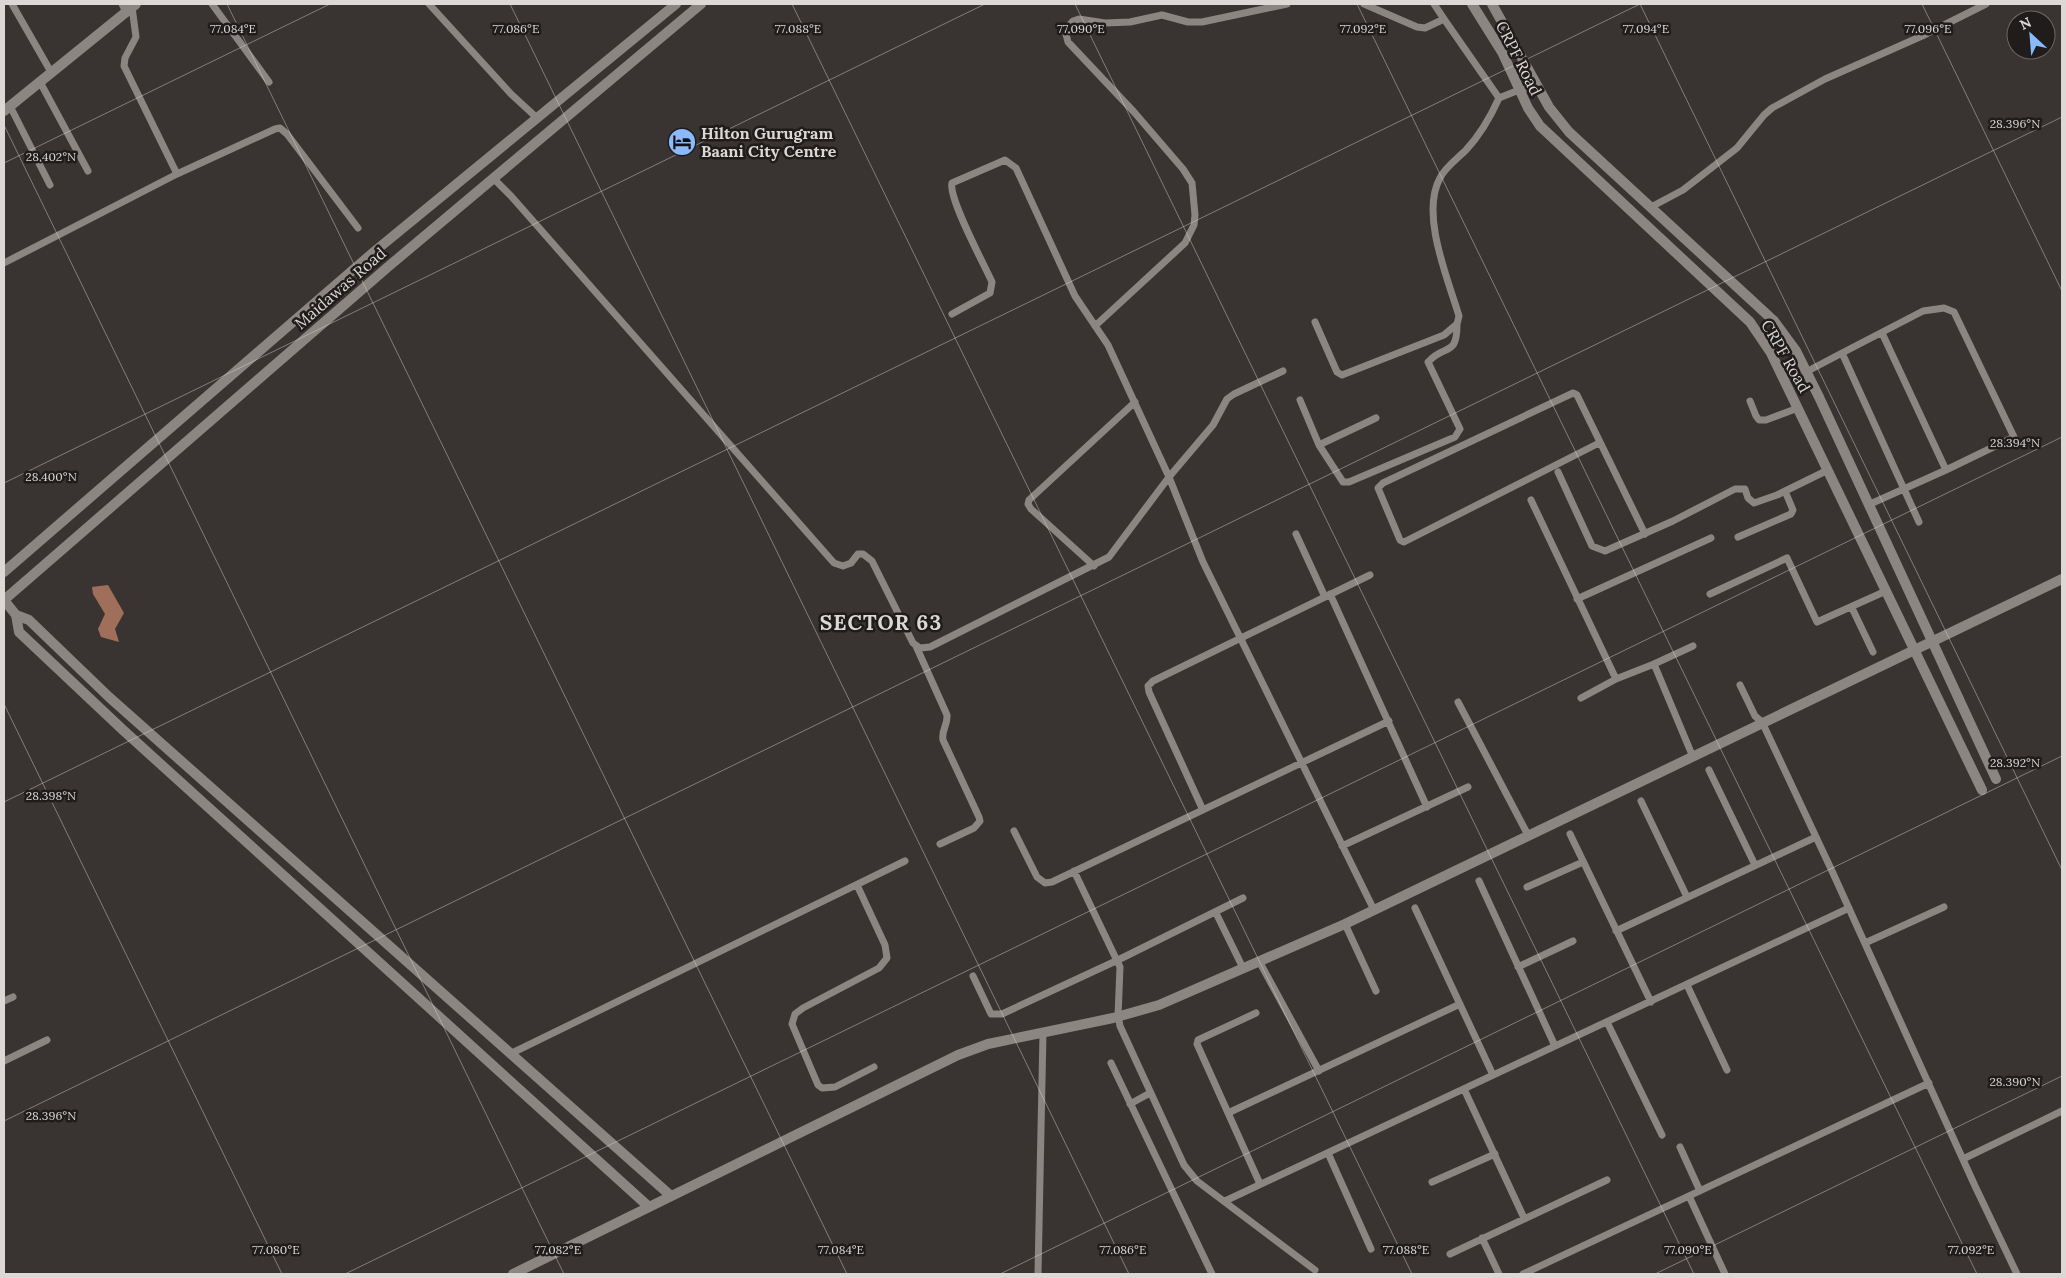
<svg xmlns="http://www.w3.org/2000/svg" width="2066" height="1278" font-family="Lora,serif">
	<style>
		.water { fill: #a06f59 }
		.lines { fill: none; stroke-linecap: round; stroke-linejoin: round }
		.street { stroke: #8c8683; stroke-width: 7 }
		.secondary { stroke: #8c8683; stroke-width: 10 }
		.ticks { fill: none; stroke: #dbd8d6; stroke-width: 1; stroke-opacity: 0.45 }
		.labels { text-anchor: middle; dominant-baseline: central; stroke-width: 5; stroke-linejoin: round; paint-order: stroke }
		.street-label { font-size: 16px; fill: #dbd8d6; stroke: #1f1c1b }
		.poi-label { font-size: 16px; font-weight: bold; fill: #dbd8d6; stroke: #1f1c1b; text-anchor: start }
		.district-label { font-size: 21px; font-weight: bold; letter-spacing: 1px; fill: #dbd8d6; stroke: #1f1c1b }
		.ticks-label { font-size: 12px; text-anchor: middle; fill: #dbd8d6; stroke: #1f1c1b; stroke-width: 5; stroke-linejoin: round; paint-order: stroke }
	</style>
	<rect width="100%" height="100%" fill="#393432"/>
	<!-- water -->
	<path class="water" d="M108 585 124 613 115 629 119 642 101 637 98 629 105 614 93 594 92 587Z"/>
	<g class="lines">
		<!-- street -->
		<path class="street" d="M12 4 51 72
			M122 4 126 12
			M212 4 269 82
			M429 4 511 94 536 117
			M1364 4 1417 27 1425 28 1444 19 1434 4
			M1444 19 1499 98
			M40 82 88 171
			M10 106 50 185
			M177 174 275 129 280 128 287 134 358 228
			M493 178 511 196 834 563 843 566 851 563 858 554H863L872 561 913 643 920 648 930 647 1109 557 1169 477 1213 425 1227 399 1234 394 1283 371
			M1651 207 1683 190 1737 148 1764 115 1772 108 1825 79 1922 36 1986 4
			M4 263 177 174 124 66 125 58 136 37 132 7
			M952 314 990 293 992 282C984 264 948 198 952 183L1005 160 1016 168 1075 296 1108 345 1169 477 1203 562 1374 910
			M1315 322 1337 372 1342 375 1444 335 1457 324 1459 316C1448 279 1420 214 1440 178 1445 167 1457 159 1466 150 1481 134 1490 118 1499 98L1519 90 1538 87
			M1095 326 1185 243 1194 225 1195 215 1192 183 1183 169 1134 112 1068 42 1065 30 1073 21 1079 19 1105 23 1130 22 1162 15 1188 22H1202L1287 4
			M1842 353 1923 311 1944 308 1954 312 2014 437 1946 470
			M1806 372 1842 353 1919 522
			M1300 400 1319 445 1343 482H1349L1455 437 1460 429 1428 362C1445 343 1457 358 1457 324
			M1750 401 1756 416 1759 420H1766L1798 408
			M1599 443 1404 542 1400 540 1378 488 1383 483 1573 393 1577 395 1645 534
			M1319 445 1376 418
			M1558 472 1592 546 1605 551 1673 521 1735 489H1745L1748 498 1754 503 1777 495 1828 470
			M1531 500 1616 679 1654 664 1693 757
			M1868 505 1946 470 1882 333
			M1296 534 1325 597
			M1738 537 1791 514 1793 510 1785 491
			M1094 566 1031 509 1028 504 1029 500 1135 402
			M1330 594 1427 807
			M1710 594 1787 558 1817 622 1886 591
			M1577 599 1711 538
			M1852 608 1873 652
			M916 646 947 715C948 725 941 730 943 740L979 817 980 821 974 828 940 844
			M1654 664 1693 646
			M1740 685 1755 716 1762 722 1832 871 1975 1186 2017 1274
			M1581 698 1616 679
			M1458 702 1528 835
			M1709 770 1755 865
			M1641 801 1687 897
			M1202 808 1149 692 1148 686 1153 681 1370 575
			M1014 831 1037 877 1045 883 1052 882 1389 721
			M1570 834 1651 1002
			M1342 846 1468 787
			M1074 871 1120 967 1118 1016 1120 1026 1184 1165 1197 1181 1315 1270
			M1479 881 1555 1046
			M857 885 885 945 887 958 879 968 803 1008 795 1014 792 1024 818 1085 822 1088 835 1087 874 1067
			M1527 887 1583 862
			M1415 908 1493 1075
			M1216 913 1243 968
			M1345 924 1376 991
			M1616 931 1816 837
			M1865 943 1944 907
			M1259 961 1319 1071
			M1518 967 1573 941
			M973 976 991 1014H1002L1118 960 1243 898
			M1687 985 1727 1070
			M4 1001 13 997
			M1256 1013 1198 1040 1197 1044 1260 1184
			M1607 1022 1662 1135
			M510 1054 905 861
			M4 1061 47 1040
			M1111 1063 1212 1274
			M1464 1089 1524 1218
			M1130 1104 1150 1093
			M1228 1113 1460 1004
			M1680 1147 1700 1191
			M1328 1153 1371 1249
			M1963 1159 2062 1111
			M1432 1182 1495 1154
			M1689 1196 1725 1274
			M1225 1201 1849 908
			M1482 1238 1499 1274
			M1450 1254 1607 1180
			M1038 1274 1043 1033
			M1523 1274 1929 1083"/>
		<!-- secondary -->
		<path class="secondary" d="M1472 4 1502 52 1528 108 1540 126 1750 322 1771 353 1982 790
			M1492 4 1549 107 1569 132 1774 321 1796 351 1819 397 1996 779
			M4 111 136 4
			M4 572 375 251 676 4
			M4 600 389 266 701 4
			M4 600 16 615 29 620 109 697 671 1196
			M16 615 19 632 123 730 649 1207
			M513 1274 958 1055 988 1044 1113 1018 1159 1005 1345 924 2062 579"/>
	</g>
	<!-- ticks -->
	<path class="ticks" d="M227 4 847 1274M510 4 1129 1274M792 4 1412 1274M1075 4 1694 1274M1357 4 1977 1274M1640 4 2062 870M1922 4 2062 291M4 125 564 1274M4 163 330 4M4 483 985 4M4 704 282 1274M4 802 1640 4M4 1121 2062 117M345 1274 2062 437M1000 1274 2062 756M1655 1274 2062 1076"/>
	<!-- icons -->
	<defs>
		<symbol id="hotel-disc" viewBox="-11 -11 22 22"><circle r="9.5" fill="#88bafc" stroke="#1f1c1b"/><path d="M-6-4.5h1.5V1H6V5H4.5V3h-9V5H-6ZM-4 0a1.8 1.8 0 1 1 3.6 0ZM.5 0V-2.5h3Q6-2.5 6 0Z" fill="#111"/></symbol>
	</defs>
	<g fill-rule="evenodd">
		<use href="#hotel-disc" x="666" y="126" width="32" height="32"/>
	</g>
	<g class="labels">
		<!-- street labels -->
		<g class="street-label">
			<text transform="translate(1519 58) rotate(63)">CRPF Road</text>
			<text transform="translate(340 288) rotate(-41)">Maidawas Road</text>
			<text transform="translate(1786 356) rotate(60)">CRPF Road</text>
		</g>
		<!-- poi labels -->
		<g class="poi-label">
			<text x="701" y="133">Hilton Gurugram<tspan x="701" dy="18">Baani City Centre</tspan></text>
		</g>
		<!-- district labels -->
		<g class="district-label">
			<text x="881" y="622">SECTOR 63</text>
		</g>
	</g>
	<g class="ticks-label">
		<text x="233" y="33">77.084°E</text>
		<text x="516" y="33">77.086°E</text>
		<text x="798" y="33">77.088°E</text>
		<text x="1081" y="33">77.090°E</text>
		<text x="1363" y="33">77.092°E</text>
		<text x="1928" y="33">77.096°E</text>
		<text x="1646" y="33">77.094°E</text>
		<text x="2015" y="128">28.396°N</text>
		<text x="51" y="161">28.402°N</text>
		<text x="2015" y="447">28.394°N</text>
		<text x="51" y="481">28.400°N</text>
		<text x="2015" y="767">28.392°N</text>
		<text x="51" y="800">28.398°N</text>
		<text x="2015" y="1086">28.390°N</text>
		<text x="51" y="1120">28.396°N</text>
		<text x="276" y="1254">77.080°E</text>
		<text x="558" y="1254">77.082°E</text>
		<text x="841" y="1254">77.084°E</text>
		<text x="1123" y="1254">77.086°E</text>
		<text x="1406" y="1254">77.088°E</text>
		<text x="1688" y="1254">77.090°E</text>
		<text x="1971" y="1254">77.092°E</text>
	</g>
	<!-- border -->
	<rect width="2066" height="1278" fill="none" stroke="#dbd8d6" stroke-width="10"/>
	<!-- north arrow -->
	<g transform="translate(2031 35) rotate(334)"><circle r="24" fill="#1f1c1b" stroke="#6a6766"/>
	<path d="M0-4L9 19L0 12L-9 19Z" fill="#88bafc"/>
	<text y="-8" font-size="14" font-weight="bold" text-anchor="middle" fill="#dbd8d6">N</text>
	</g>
</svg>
